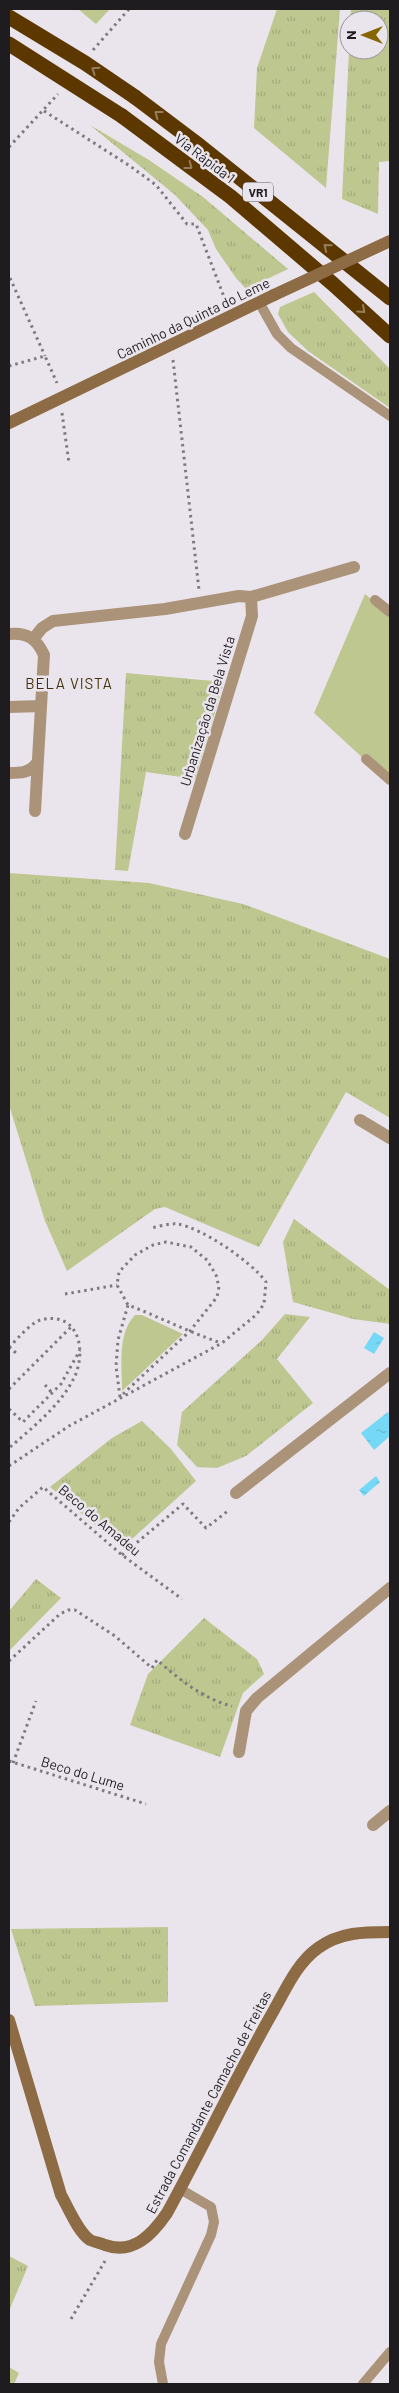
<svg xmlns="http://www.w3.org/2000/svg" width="399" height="2393" font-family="Barlow,sans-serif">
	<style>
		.grass { fill: url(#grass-tufts) }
		.park { fill: #bec790 }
		.water { fill: url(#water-ripples) }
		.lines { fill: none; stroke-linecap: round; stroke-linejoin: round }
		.path { stroke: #7d797e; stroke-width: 3; stroke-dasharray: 2.5 4; stroke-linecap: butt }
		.lane { stroke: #ab9379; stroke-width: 10 }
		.street { stroke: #ab9379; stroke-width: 12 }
		.secondary { stroke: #8d6b44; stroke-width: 12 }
		.highway { stroke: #5d3700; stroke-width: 15 }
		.secondary-bridge { stroke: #8d6b44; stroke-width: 12 }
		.highway-bridge { stroke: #5d3700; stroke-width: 15 }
		.oneway { stroke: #957d5e }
		.labels { text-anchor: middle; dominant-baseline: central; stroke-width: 5; stroke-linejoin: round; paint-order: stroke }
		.shield { fill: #eae5ec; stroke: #5b585c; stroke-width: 1 }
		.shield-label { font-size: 12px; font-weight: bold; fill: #1e1c1f }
		.street-label { font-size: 14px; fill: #1e1c1f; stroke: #eae5ec }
		.neighbourhood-label { font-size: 15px; letter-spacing: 1px; fill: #42330a; stroke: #eae5ec }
	</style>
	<defs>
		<pattern id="grass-tufts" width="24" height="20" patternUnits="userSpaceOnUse" patternTransform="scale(1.25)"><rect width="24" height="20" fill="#bec790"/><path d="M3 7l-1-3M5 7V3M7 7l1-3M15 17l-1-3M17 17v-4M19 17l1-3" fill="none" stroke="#a3aa7c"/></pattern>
		<pattern id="water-ripples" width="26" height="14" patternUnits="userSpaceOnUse" patternTransform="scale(1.25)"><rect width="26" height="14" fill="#75d8f7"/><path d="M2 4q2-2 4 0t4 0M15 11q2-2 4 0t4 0" fill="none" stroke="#65b9d3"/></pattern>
	</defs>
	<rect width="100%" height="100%" fill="#eae5ec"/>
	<!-- grass -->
	<path class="grass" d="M78 9H110L96 24Z
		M277 9H340L326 188 254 128 257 68Z
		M351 9H390V161L379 162 378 214 342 199 349 50H379V20H350Z
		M90 125 149 160 203 197 288 269 246 289 236 278 216 249 208 230 175 195Z
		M314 292 390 369V408L308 351 288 332 278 314 280 307Z
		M126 673 224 682 195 779 146 772 128 871 115 870Z
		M9 873 149 883 243 904 390 959V1118L346 1092 259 1247 165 1207 155 1209 67 1271 45 1221 9 1105Z
		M294 1219 390 1290V1324L353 1319 293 1302 283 1242Z
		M285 1314 310 1317 277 1359 313 1403 246 1456 217 1468 197 1467 177 1445 182 1412 262 1340Z
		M142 1421 171 1449 196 1481 122 1548 50 1487 112 1438Z
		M36 1579 61 1598 9 1651V1611Z
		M204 1618 257 1659 264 1674 243 1693 220 1757 130 1725 148 1674Z
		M168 1927V2002L35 2006 11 1929Z
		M9 2256 28 2266 9 2311Z
		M9 2367 19 2373 14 2384H9Z"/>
	<!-- park -->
	<path class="park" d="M365 594 390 614V783L314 713Z
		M135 1315H142L183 1334 122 1391C122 1367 117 1333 135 1315Z"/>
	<!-- water -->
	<path class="water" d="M374 1332 384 1338 374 1354 364 1348Z
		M388 1412 390 1415V1436L374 1450 361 1433Z
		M376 1476 380 1482 364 1496 359 1490Z"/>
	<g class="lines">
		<!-- path -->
		<path class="path" d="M93 50 129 9
			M44 111 130 166 156 185 187 224H196L226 302
			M9 147 58 94
			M10 278 45 356
			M173 360 199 590
			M9 366 45 356 57 383
			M62 413 69 463
			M65 1294 117 1285
			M9 1347C18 1339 31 1321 44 1319 81 1313 86 1354 74 1378 60 1406 32 1428 9 1448
			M9 1347 16 1353
			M45 1385 53 1394
			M9 1389 71 1327
			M123 1394 190 1331 217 1297 219 1287 216 1275 207 1260 191 1247 166 1242 153 1245 135 1255 119 1272 117 1285 128 1305C159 1317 189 1332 221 1343
			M120 1397 116 1366 118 1340 128 1305
			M9 1409 23 1422 61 1384 80 1350
			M9 1466 69 1426 222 1343 256 1315 264 1304 266 1282C252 1262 201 1227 177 1224 169 1223 158 1227 150 1228
			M9 1522 19 1508 43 1487 122 1555 182 1599
			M122 1555 183 1504 206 1528 229 1510
			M9 1661 60 1614 68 1610H75L115 1636 152 1668 157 1660C179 1679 203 1699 232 1706
			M9 1761 146 1804
			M13 1763 36 1701
			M71 2319 105 2261"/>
		<!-- lane -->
		<path class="lane" d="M259 302 277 334 291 348 390 416
			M375 600 390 612
			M366 759 390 780
			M163 2384 159 2362 161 2344 211 2235 214 2222 211 2207 180 2189
			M363 2384 390 2352"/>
		<!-- street -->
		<path class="street" d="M9 634C27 632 37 639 44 655L35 811
			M34 638 42 628 53 621 165 609 239 596 251 597 354 567
			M9 707 41 706
			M9 773C20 773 30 773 37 763
			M185 834 252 616 251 597
			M360 1120 390 1138
			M236 1493 390 1373
			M239 1752 246 1711 257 1698 390 1588
			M373 1825 390 1811"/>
		<!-- secondary -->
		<path class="secondary" d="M9 423 274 295
			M9 2020 61 2195C68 2207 78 2232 90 2240 94 2242 101 2243 105 2245 133 2255 152 2235 167 2213 204 2146 236 2076 274 2010 286 1989 297 1963 318 1948 340 1932 364 1932 390 1932"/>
		<!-- highway -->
		<path class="highway" d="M135 97 200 146 390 298
			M122 116 231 197 333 284 390 336"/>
		<!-- secondary-bridge -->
		<path class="secondary-bridge" d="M274 295 390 241"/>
		<!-- highway-bridge -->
		<path class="highway-bridge" d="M9 17 85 63 135 97
			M9 44 122 116"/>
	</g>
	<!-- one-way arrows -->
	<defs><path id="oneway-chevron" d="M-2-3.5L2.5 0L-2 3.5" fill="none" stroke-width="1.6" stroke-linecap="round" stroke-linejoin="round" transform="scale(1.25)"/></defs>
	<g class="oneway">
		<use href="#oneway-chevron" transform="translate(95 70) rotate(-146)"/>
		<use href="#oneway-chevron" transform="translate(158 114) rotate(-143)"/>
		<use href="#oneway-chevron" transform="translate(189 166) rotate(37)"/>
		<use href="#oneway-chevron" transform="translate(327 247) rotate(-141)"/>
		<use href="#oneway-chevron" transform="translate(362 310) rotate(42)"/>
	</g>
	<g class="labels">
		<!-- shield labels -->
		<rect class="shield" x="243" y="182.5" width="30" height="19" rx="4"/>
		<g class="shield-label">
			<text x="258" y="192">VR1</text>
		</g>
		<!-- street labels -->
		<g class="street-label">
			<text transform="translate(205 158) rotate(37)">Via Rápida 1</text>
			<text transform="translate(193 318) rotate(-26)">Caminho da Quinta do Leme</text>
			<text transform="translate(207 711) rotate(-73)">Urbanização da Bela Vista</text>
			<text transform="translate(100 1520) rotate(40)">Beco do Amadeu</text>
			<text transform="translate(83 1773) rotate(17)">Beco do Lume</text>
			<text transform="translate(208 2102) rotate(-62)">Estrada Comandante Camacho de Freitas</text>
		</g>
		<!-- neighbourhood labels -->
		<g class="neighbourhood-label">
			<text x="69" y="683">BELA VISTA</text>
		</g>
	</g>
	<!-- border -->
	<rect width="399" height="2393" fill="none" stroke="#1e1c1f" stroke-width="20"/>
	<!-- north arrow -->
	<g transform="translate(364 35) rotate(270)"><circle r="24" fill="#eae5ec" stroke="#98959a"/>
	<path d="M0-4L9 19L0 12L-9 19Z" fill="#856600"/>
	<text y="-8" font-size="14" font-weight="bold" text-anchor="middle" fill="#1e1c1f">N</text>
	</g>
</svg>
